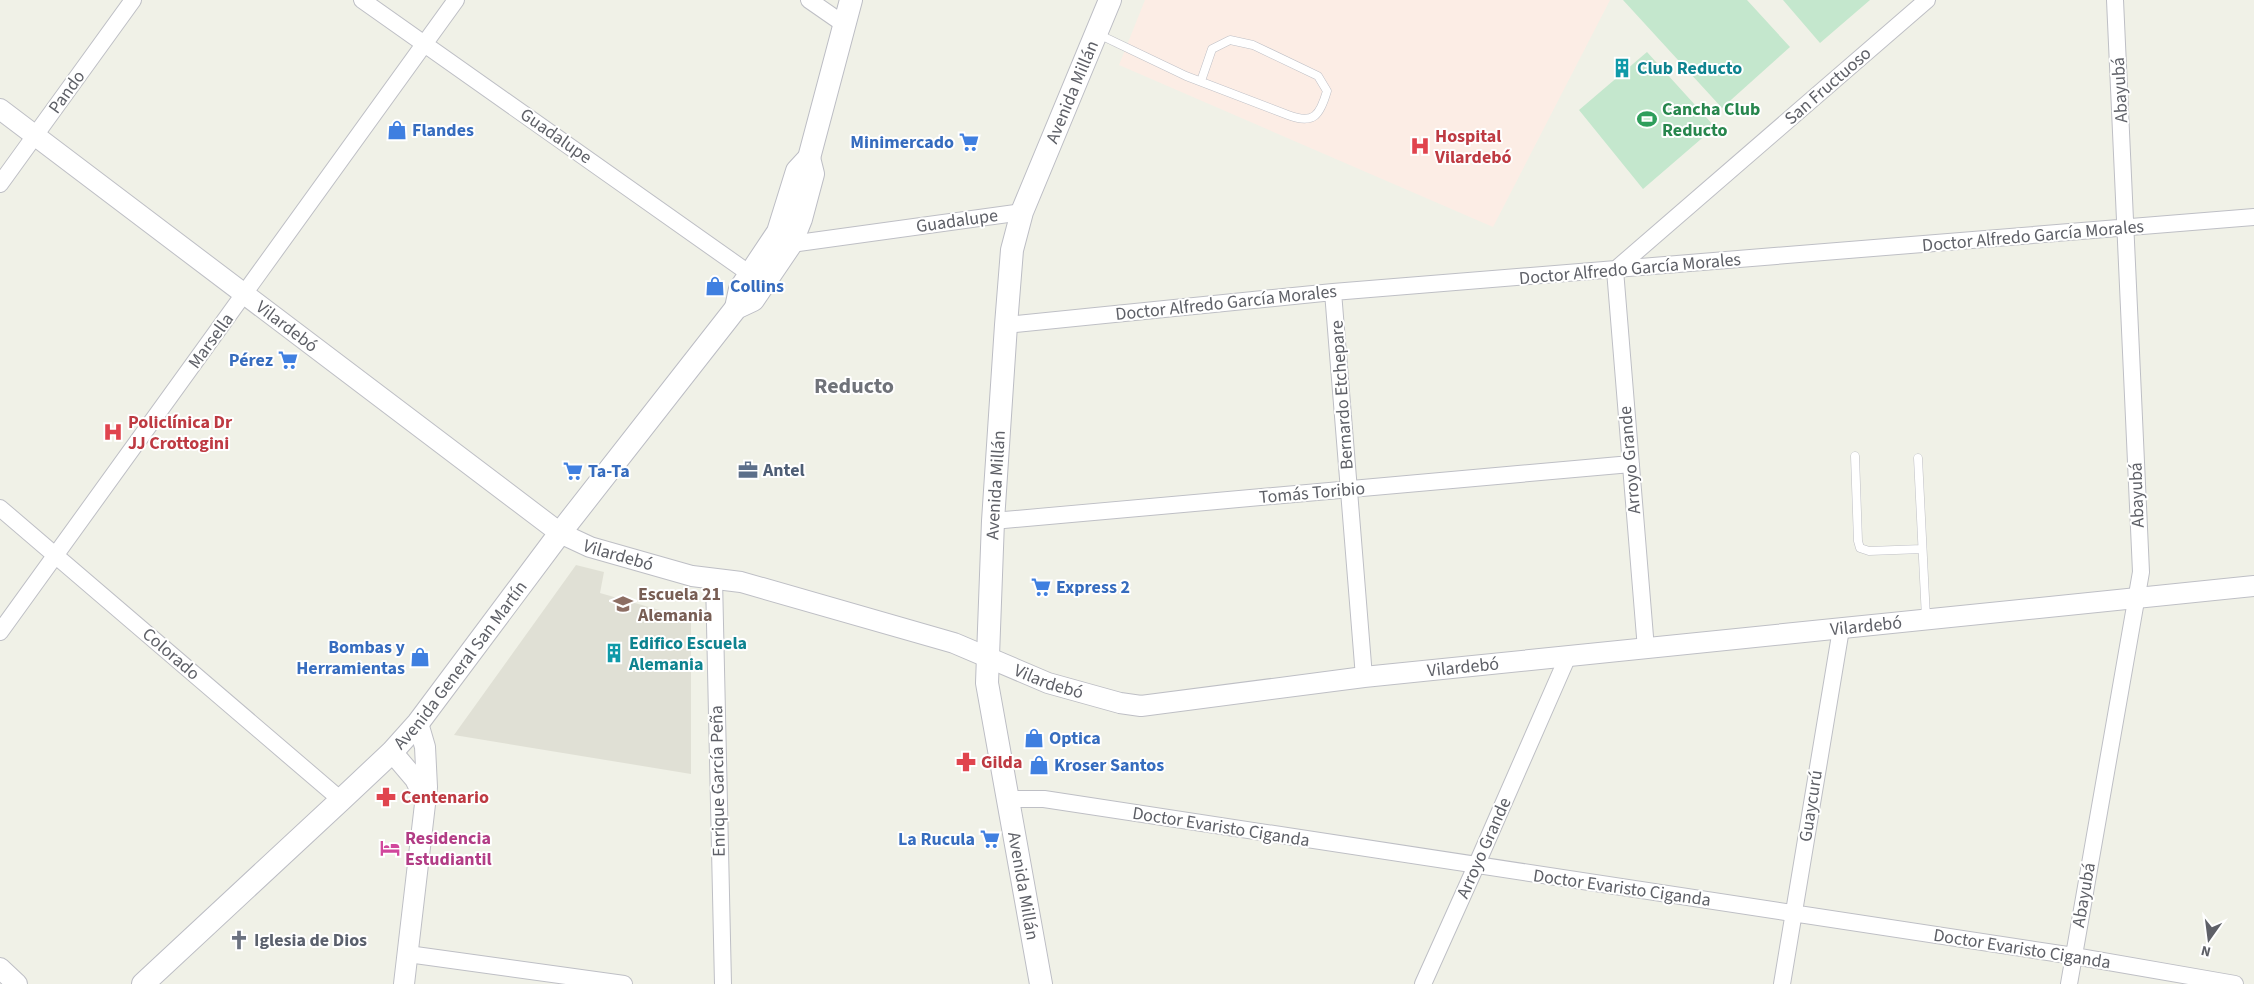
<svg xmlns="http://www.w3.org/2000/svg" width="2254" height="984" font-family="'Source Sans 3',sans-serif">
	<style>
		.education { fill: #e0e0d5 }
		.medical { fill: #fcede5 }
		.pitch { fill: #c4e7cd }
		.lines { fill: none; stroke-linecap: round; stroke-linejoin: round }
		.service-casing { stroke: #bebfc5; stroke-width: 9 }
		.minor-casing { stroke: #bebfc5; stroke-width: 18 }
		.tertiary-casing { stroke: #bebfc5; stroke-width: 22 }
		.secondary-casing { stroke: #bcbdc4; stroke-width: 24 }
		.service { stroke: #fff; stroke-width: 8 }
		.minor { stroke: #fff; stroke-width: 16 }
		.tertiary { stroke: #fff; stroke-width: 20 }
		.secondary { stroke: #fff; stroke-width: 22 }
		.labels { text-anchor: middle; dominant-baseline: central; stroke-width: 4; stroke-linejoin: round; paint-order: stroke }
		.culture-label { font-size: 18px; font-weight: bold; fill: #0d838f; stroke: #fff; text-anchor: start }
		.street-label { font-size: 18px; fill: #5e6067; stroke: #fff }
		.leisure-label { font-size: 18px; font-weight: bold; fill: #27864d; stroke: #fff; text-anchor: start }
		.shop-label { font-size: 18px; font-weight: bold; fill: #366cbe; stroke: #fff; text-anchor: start }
		.health-label { font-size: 18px; font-weight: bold; fill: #be3a42; stroke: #fff; text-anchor: start }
		.service-label { font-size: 18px; font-weight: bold; fill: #4e5e75; stroke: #fff; text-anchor: start }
		.education-label { font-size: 18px; font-weight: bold; fill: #785e54; stroke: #fff; text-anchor: start }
		.hotel-label { font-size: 18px; font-weight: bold; fill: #b23c85; stroke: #fff; text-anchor: start }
		.worship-label { font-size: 18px; font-weight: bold; fill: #5b616d; stroke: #fff; text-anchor: start }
		.district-label { font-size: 22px; font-weight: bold; fill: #6f7279; stroke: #fff }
	</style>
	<rect width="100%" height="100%" fill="#f0f1e7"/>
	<!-- education -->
	<path class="education" d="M576 565 604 572 600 593 691 619V774L454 735Z"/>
	<!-- medical -->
	<path class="medical" d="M1145 0H1610L1493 227 1119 65Z"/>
	<!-- pitch -->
	<path class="pitch" d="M1623 0H1747L1790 47 1722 108Z
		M1783 0H1870L1820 43Z
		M1647 52 1715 127 1643 189 1579 110Z"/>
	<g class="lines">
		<defs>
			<path id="service" d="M1098 34 1186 76 1288 115C1314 125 1320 115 1327 91L1318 76 1253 45 1230 40 1212 49 1201 81
				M1855 456 1858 541 1860 548 1869 551 1922 549
				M1918 458 1926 618"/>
			<path id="minor" d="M362 0 750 274
				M809 0 845 25
				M0 184 133 0
				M785 239 791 244 1022 212
				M1333 292 1364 677
				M1006 325 1333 292 2254 217
				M0 508 341 800
				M993 521 1631 464
				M714 579 723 984
				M0 632 456 0
				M1646 649 1615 270 1927 0
				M1008 799H1044L2074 956 2235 984
				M408 954 624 984
				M1423 984 1476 866 1568 656
				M1782 984 1841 629
				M2069 984 2141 572 2115 0"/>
			<g id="tertiary">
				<path id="s1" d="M0 109 560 533 590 547 692 576 741 582 954 643 1048 683 1120 703 1141 706 1364 677 2254 586"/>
				<path d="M392 752 415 779 425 799"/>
				<path d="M0 968 17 984"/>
				<path d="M404 984 427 787 425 747 418 723"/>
			</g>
			<g id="secondary">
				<path d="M736 308 740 289 778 232 797 171 809 158 851 0"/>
				<path id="s2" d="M143 984 341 800 392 752 418 723 560 533 736 308 753 300 791 244 801 219 813 174 809 158"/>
				<path id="s3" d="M1041 984 987 683 993 521 1006 325 1012 250 1022 212 1110 0"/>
			</g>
		</defs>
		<!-- service casing -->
		<use href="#service" class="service-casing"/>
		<!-- minor casing -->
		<use href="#minor" class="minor-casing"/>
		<!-- tertiary casing -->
		<use href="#tertiary" class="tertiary-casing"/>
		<!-- secondary casing -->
		<use href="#secondary" class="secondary-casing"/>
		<!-- service -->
		<use href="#service" class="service"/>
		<!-- minor -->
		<use href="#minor" class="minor"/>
		<!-- tertiary -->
		<use href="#tertiary" class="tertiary"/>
		<!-- secondary -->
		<use href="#secondary" class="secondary"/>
	</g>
	<!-- icons -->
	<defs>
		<symbol id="building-bare" viewBox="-9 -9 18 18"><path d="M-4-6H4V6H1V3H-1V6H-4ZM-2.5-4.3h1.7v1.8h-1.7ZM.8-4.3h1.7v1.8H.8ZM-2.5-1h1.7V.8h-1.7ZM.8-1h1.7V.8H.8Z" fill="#0f9aa8" stroke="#fff" stroke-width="2.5" paint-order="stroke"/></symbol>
		<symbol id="stadium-bare" viewBox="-9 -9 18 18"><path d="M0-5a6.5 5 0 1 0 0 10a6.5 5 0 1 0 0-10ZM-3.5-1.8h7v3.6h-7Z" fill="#2e9e5b" stroke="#fff" stroke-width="2.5" paint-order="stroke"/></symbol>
		<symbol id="shop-bare" viewBox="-9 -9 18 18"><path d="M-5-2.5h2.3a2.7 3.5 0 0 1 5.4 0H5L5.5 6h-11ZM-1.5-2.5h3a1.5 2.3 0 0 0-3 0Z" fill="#3f7fe0" stroke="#fff" stroke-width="2.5" paint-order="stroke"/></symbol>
		<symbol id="supermarket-bare" viewBox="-9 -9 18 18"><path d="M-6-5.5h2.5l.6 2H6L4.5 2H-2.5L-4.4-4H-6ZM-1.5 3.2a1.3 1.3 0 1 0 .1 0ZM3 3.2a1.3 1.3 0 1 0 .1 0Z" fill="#3f7fe0" stroke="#fff" stroke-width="2.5" paint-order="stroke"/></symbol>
		<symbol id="hospital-bare" viewBox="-9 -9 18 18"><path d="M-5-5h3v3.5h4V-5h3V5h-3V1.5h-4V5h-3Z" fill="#e0444e" stroke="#fff" stroke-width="2.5" paint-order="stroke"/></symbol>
		<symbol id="office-bare" viewBox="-9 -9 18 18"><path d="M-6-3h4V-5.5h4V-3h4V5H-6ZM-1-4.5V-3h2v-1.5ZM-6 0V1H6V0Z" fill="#5c6f8a" stroke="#fff" stroke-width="2.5" paint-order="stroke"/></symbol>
		<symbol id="school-bare" viewBox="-9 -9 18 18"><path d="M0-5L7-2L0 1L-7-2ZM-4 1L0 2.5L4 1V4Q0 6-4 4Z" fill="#8d6e63" stroke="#fff" stroke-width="2.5" paint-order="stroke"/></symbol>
		<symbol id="pharmacy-bare" viewBox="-9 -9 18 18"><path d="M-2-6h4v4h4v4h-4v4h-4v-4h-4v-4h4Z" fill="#e0444e" stroke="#fff" stroke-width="2.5" paint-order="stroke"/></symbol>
		<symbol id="hotel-bare" viewBox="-9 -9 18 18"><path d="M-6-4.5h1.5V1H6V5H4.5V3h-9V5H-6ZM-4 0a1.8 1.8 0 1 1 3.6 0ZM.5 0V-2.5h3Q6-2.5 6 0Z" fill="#d1479c" stroke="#fff" stroke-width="2.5" paint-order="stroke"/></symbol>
		<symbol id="church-bare" viewBox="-9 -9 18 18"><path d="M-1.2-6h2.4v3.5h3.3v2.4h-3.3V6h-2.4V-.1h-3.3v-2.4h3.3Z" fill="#6b7280" stroke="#fff" stroke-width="2.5" paint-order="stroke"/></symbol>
	</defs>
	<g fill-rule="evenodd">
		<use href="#building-bare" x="1608" y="54" width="28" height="28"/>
		<use href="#stadium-bare" x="1633" y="105" width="28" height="28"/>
		<use href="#shop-bare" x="383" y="116" width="28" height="28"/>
		<use href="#supermarket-bare" x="955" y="128" width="28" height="28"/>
		<use href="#hospital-bare" x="1406" y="132" width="28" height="28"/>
		<use href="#shop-bare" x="701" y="272" width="28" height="28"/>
		<use href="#supermarket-bare" x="274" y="346" width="28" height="28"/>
		<use href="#hospital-bare" x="99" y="418" width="28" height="28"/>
		<use href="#office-bare" x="734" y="456" width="28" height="28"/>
		<use href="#supermarket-bare" x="559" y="457" width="28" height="28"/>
		<use href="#supermarket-bare" x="1027" y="573" width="28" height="28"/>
		<use href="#school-bare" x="609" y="590" width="28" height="28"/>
		<use href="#building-bare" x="600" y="639" width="28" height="28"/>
		<use href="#shop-bare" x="406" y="643" width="28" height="28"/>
		<use href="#shop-bare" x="1020" y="724" width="28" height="28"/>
		<use href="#pharmacy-bare" x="952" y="748" width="28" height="28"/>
		<use href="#shop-bare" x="1025" y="751" width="28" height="28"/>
		<use href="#pharmacy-bare" x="372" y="783" width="28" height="28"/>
		<use href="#supermarket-bare" x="976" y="825" width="28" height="28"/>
		<use href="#hotel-bare" x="376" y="834" width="28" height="28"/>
		<use href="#church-bare" x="225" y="926" width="28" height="28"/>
	</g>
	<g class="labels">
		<!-- culture labels -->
		<g class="culture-label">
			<text x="1637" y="68">Club Reducto</text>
			<text x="629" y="643">Edifico Escuela<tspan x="629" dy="21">Alemania</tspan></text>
		</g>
		<!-- street labels -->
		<g class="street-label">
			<text transform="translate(1828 86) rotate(-41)">San Fructuoso</text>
			<text transform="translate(2120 90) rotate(-93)">Abayubá</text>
			<text transform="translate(67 92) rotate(-54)">Pando</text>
			<text stroke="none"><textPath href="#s3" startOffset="909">Avenida Millán</textPath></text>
			<text transform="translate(556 136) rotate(35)">Guadalupe</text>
			<text transform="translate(957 221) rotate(-8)">Guadalupe</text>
			<text transform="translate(2033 236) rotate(-5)">Doctor Alfredo García Morales</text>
			<text transform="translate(1630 269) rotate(-5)">Doctor Alfredo García Morales</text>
			<text transform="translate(1226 303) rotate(-6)">Doctor Alfredo García Morales</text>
			<text stroke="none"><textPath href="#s1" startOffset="360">Vilardebó</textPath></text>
			<text transform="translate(211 341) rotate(-54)">Marsella</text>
			<text transform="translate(1342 395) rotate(-94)">Bernardo Etchepare</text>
			<text transform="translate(1630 460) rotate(-95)">Arroyo Grande</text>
			<text stroke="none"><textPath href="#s3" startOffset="504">Avenida Millán</textPath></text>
			<text transform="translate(1312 493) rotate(-5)">Tomás Toribio</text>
			<text transform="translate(2137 495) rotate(-92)">Abayubá</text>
			<text stroke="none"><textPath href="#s1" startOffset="765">Vilardebó</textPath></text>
			<text stroke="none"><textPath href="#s1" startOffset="2040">Vilardebó</textPath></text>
			<text transform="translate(171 654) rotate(41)">Colorado</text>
			<text stroke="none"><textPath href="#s2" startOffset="451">Avenida General San Martín</textPath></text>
			<text stroke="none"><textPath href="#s1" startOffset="1635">Vilardebó</textPath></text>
			<text stroke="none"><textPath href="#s1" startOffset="1215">Vilardebó</textPath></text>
			<text transform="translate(718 781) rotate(-91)">Enrique García Peña</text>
			<text transform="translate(1811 806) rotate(-81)">Guaycurú</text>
			<text transform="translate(1221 827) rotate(9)">Doctor Evaristo Ciganda</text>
			<text transform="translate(1484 848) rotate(-66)">Arroyo Grande</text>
			<text transform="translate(1023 886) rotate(80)">Avenida Millán</text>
			<text transform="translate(1622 888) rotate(8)">Doctor Evaristo Ciganda</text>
			<text transform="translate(2084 895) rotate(-80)">Abayubá</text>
			<text transform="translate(2022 949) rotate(9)">Doctor Evaristo Ciganda</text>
		</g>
		<!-- leisure labels -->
		<g class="leisure-label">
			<text x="1662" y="109">Cancha Club<tspan x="1662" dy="21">Reducto</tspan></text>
		</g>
		<!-- shop labels -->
		<g class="shop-label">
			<text x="412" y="130">Flandes</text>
			<text x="954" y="142" text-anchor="end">Minimercado</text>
			<text x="730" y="286">Collins</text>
			<text x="273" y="360" text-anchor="end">Pérez</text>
			<text x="588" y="471">Ta-Ta</text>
			<text x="1056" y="587">Express 2</text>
			<text x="405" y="647" text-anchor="end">Bombas y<tspan x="405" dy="21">Herramientas</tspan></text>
			<text x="1049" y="738">Optica</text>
			<text x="1054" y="765">Kroser Santos</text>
			<text x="975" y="839" text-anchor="end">La Rucula</text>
		</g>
		<!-- health labels -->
		<g class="health-label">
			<text x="1435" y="136">Hospital<tspan x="1435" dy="21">Vilardebó</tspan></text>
			<text x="128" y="422">Policlínica Dr<tspan x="128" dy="21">JJ Crottogini</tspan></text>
			<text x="981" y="762">Gilda</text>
			<text x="401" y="797">Centenario</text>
		</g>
		<!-- service labels -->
		<g class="service-label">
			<text x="763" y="470">Antel</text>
		</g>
		<!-- education labels -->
		<g class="education-label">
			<text x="638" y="594">Escuela 21<tspan x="638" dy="21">Alemania</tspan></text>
		</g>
		<!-- hotel labels -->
		<g class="hotel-label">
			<text x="405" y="838">Residencia<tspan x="405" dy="21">Estudiantil</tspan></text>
		</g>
		<!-- worship labels -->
		<g class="worship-label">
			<text x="254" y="940">Iglesia de Dios</text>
		</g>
		<!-- district labels -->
		<g class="district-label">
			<text x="854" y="386">Reducto</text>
		</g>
	</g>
	<!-- north arrow -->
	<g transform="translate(2209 939) rotate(194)" stroke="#ffffff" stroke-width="4" paint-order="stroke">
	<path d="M0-4L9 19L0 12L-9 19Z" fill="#5e6067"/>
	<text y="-8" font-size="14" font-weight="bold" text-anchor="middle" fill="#5e6067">N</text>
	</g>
</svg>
